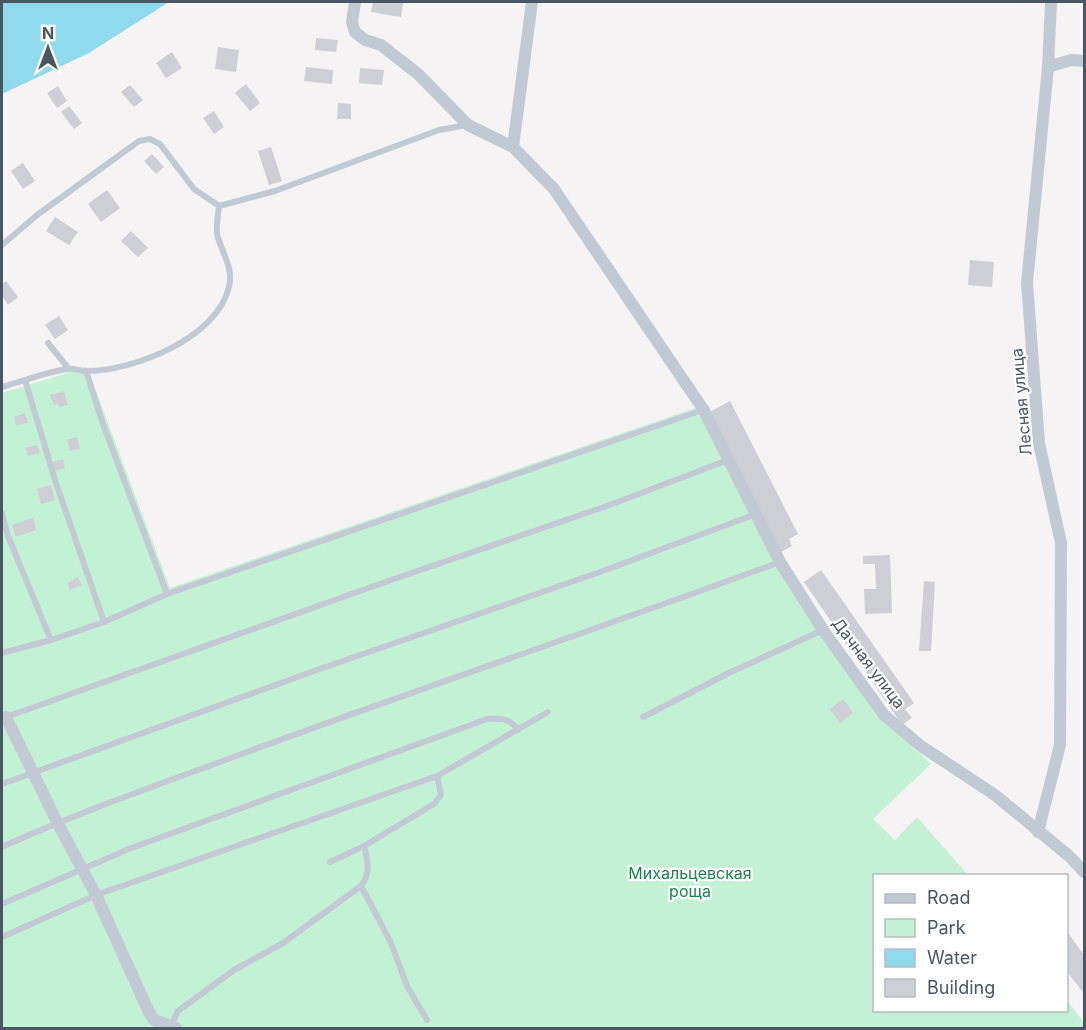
<svg xmlns="http://www.w3.org/2000/svg" width="1086" height="1030" font-family="Inter,sans-serif">
	<style>
		.green { fill: #c3f1d5 }
		.water { fill: #90daee }
		.building { fill: #cdcfd5 }
		.lines { fill: none; stroke-linecap: round; stroke-linejoin: round }
		.lane { stroke: #c1cad2; stroke-width: 6 }
		.street { stroke: #c1cad2; stroke-width: 12 }
		.labels { text-anchor: middle; dominant-baseline: central; stroke-width: 4.5; stroke-linejoin: round; paint-order: stroke }
		.street-label { font-size: 16px; fill: #4a5661; stroke: #fff }
		.park-label { font-size: 16px; fill: #17864f; stroke: #fff }
	</style>
	<rect width="100%" height="100%" fill="#f5f3f3"/>
	<!-- green -->
	<path class="green" d="M87 367 170 588 698 407 778 564 881 717 931 764 873 819 895 840 917 817 968 875 874 876V1010H1066L1067 1000 1084 1023V1028H2V393Z"/>
	<!-- water -->
	<path class="water" d="M5 2H169L89 53 2 94V3Z"/>
	<!-- building -->
	<path class="building" d="M373 2 403 3 401 17 371 12Z
		M316 38 338 40 336 52 315 50Z
		M218 47 239 50 236 72 215 69Z
		M172 52 182 68 166 78 156 63Z
		M306 67 333 70 332 84 304 81Z
		M360 68 384 70 382 85 359 83Z
		M246 84 260 103 250 111 235 93Z
		M130 85 143 100 134 107 121 92Z
		M58 86 67 101 57 108 47 93Z
		M338 103 351 104V119H337Z
		M69 106 82 123 74 129 61 112Z
		M214 111 224 127 214 134 203 118Z
		M271 147 282 181 269 185 258 151Z
		M152 154 164 167 156 174 144 161Z
		M23 163 35 181 23 189 11 171Z
		M107 190 120 208 101 222 88 204Z
		M55 217 78 232 69 245 46 231Z
		M131 231 148 248 138 257 121 241Z
		M970 260 994 262 992 287 968 285Z
		M6 281 18 297 8 305 2 296V284Z
		M59 316 68 330 55 339 45 325Z
		M64 391 68 405 59 407 58 404 54 405 50 395Z
		M730 401 798 534 789 539 792 546 781 552 710 412Z
		M25 413 28 423 16 425 14 417Z
		M77 437 80 449 70 451 67 440Z
		M37 445 40 453 28 456 25 448Z
		M63 459 65 468 55 471 53 462Z
		M51 485 55 500 41 504 37 489Z
		M33 518 36 530 16 537 12 525Z
		M890 555 892 613 865 614 864 589H876L875 564H863V556Z
		M821 570 914 703 905 709 912 718 902 725 804 582Z
		M78 577 82 585 70 590 67 583Z
		M924 581 935 582 931 651H919Z
		M843 699 853 713 840 723 830 709Z
		M1066 930 1084 955V994L1066 970Z"/>
	<g class="lines">
		<!-- lane -->
		<path class="lane" d="M219 206 275 191 439 130 467 125
			M2 245 37 215 139 141 150 139 160 144 194 189 219 206C218 215 216 226 217 234 221 252 234 267 229 287 217 338 134 371 86 371 80 371 74 368 68 369 49 371 21 382 2 387
			M48 343 69 369
			M86 371 103 424 167 594
			M25 380 55 480 104 622
			M2 513 8 536 51 640
			M2 653 51 640 104 622 167 594 703 410
			M6 717 391 580 607 506 728 460
			M643 717 731 672 823 630
			M2 784 314 671 600 572 756 514
			M2 847C81 811 164 783 247 752 424 687 603 627 780 562
			M330 862 364 846 434 804 441 795 437 776
			M361 886 391 943 407 986 427 1020
			M2 904 131 848 487 719C500 718 510 718 518 730
			M2 937 96 895 437 776 548 712
			M170 1028 178 1011 234 970 283 943 361 886C371 873 368 861 364 846"/>
		<!-- street -->
		<path class="street" d="M355 2 352 22 355 32 365 40 381 45 418 74 468 125 513 147 554 189 703 409 780 562 823 630 884 715 921 746 995 795 1069 856 1084 872
			M1048 67 1071 60 1084 61
			M513 147 532 2
			M6 717 57 822 96 895 148 1010 154 1020 176 1028
			M1038 832 1060 745 1061 543 1039 443 1027 283 1048 67 1051 2"/>
	</g>
	<g class="labels">
		<!-- street labels -->
		<g class="street-label">
			<text transform="translate(1021 402) rotate(-95)">Лесная улица</text>
			<text transform="translate(869 663) rotate(53)">Дачная улица</text>
		</g>
		<!-- park labels -->
		<g class="park-label">
			<text x="690" y="873">Михальцевская<tspan x="690" dy="18">роща</tspan></text>
		</g>
	</g>
	<!-- border -->
	<rect width="1086" height="1030" fill="none" stroke="#4a5661" stroke-width="6"/>
	<!-- legend -->
	<rect x="873" y="874" width="195" height="138" fill="#ffffff" stroke="#b7bbc0" stroke-width="1.5"/>
	<rect x="885" y="894" width="30" height="9" fill="#c1cad2" stroke="#b7bbc0" stroke-width="1.5"/>
	<text x="927" y="904" font-size="18" fill="#4a5661">Road</text>
	<rect x="885" y="919" width="30" height="18" fill="#c3f1d5" stroke="#b7bbc0" stroke-width="1.5"/>
	<text x="927" y="934" font-size="18" fill="#4a5661">Park</text>
	<rect x="885" y="949" width="30" height="18" fill="#90daee" stroke="#b7bbc0" stroke-width="1.5"/>
	<text x="927" y="964" font-size="18" fill="#4a5661">Water</text>
	<rect x="885" y="979" width="30" height="18" fill="#cdcfd5" stroke="#b7bbc0" stroke-width="1.5"/>
	<text x="927" y="994" font-size="18" fill="#4a5661">Building</text>
	<!-- north arrow -->
	<g transform="translate(48 48)" stroke="#ffffff" stroke-width="4.5" paint-order="stroke">
	<path d="M0-4.5L10 22L0 15L-10 22Z" fill="#4a5661"/>
	<text y="-9" font-size="16" font-weight="bold" text-anchor="middle" fill="#4a5661">N</text>
	</g>
</svg>
